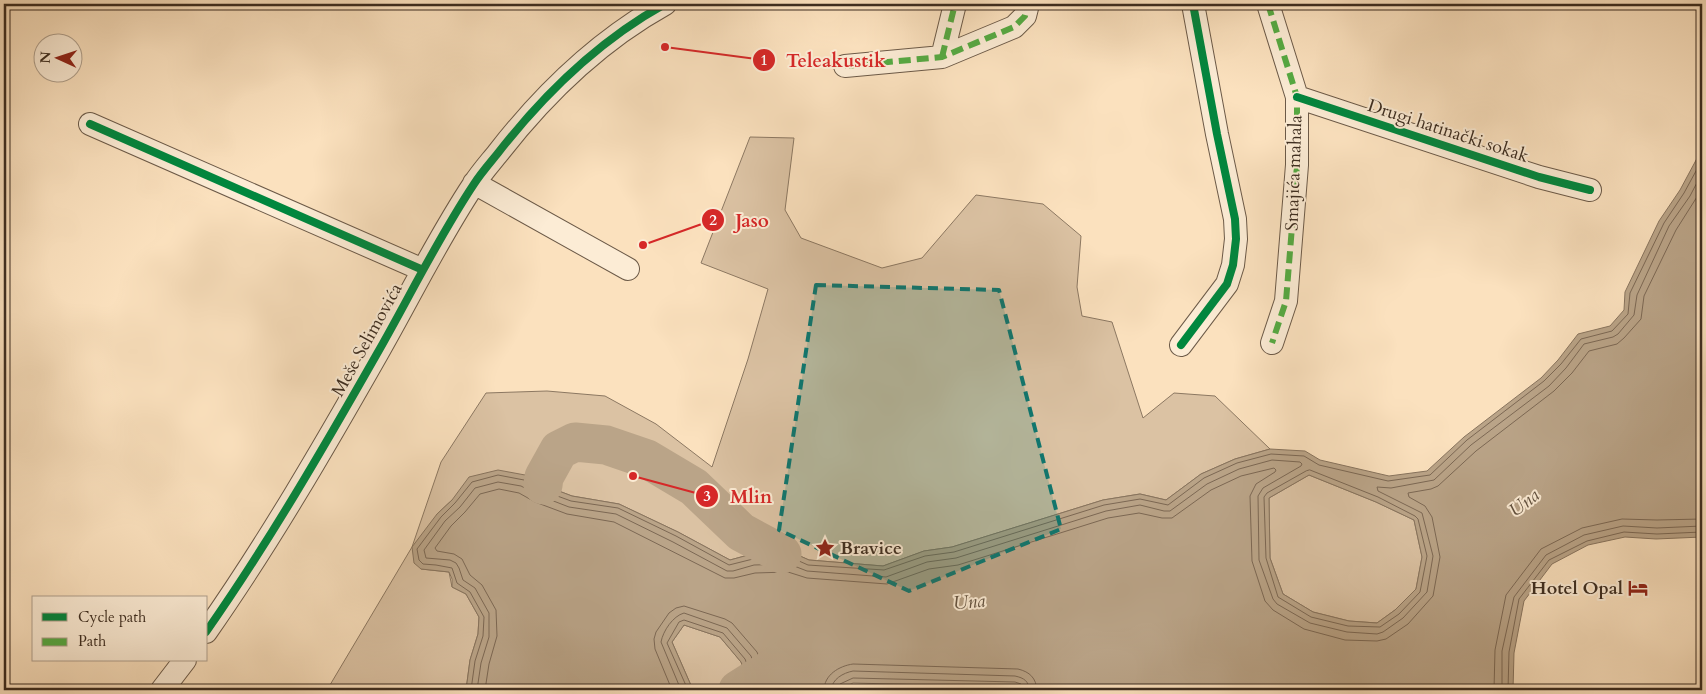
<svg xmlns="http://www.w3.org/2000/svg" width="1706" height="694" font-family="Cardo,serif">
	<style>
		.green { fill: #dbc2a3; stroke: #8c7862 }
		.water { fill: #baa488; stroke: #88745e; fill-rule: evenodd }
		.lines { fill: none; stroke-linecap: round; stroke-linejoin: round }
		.shore { stroke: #7c6854; stroke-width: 1 }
		.river { stroke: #baa488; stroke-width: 39 }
		.minor-casing { stroke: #6c5a48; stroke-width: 24 }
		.minor { stroke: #fcecd5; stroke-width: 22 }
		.quiet { stroke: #55ab43; stroke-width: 6; stroke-dasharray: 12 6; stroke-linecap: butt }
		.cycleway-casing { stroke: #fcecd5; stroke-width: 11 }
		.cycleway { stroke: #00873e; stroke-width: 8 }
		.marked { fill: #0f766e; fill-opacity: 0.2; stroke: #0f766e; stroke-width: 4; stroke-dasharray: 10 6; stroke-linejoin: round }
		.labels { text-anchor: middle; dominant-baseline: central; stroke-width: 4; stroke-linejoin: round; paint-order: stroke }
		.street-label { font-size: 18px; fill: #3d2d20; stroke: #fcecd5 }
		.poi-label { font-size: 18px; font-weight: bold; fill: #3d2d20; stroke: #fcecd5; text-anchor: start }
		.water-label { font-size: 19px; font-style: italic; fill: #62513f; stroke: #fcecd5 }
		.leader { fill: none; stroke: #d62828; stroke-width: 2 }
		.callout-dot { fill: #d62828; stroke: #fcecd5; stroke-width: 2 }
		.mark-label { font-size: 15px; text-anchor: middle; font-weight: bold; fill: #fff }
		.callout-label { font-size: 19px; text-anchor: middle; font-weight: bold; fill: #d62828; stroke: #fcecd5; stroke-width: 4; stroke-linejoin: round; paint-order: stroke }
	</style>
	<rect width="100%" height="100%" fill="#fbe1be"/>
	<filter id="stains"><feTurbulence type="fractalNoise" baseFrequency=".004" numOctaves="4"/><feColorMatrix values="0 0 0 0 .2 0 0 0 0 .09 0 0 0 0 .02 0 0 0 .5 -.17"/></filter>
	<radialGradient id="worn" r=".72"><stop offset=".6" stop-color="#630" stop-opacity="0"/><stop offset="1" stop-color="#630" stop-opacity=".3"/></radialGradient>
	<!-- green -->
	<path class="green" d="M750 137 794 138 785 210 801 238 882 268 922 258 976 195 1043 204 1081 236 1077 287 1082 316 1112 322 1143 418 1174 393 1215 396 1270 449 1235 459 1201 474 1166 500 1140 494 1103 500 952 547 924 551 883 566 809 560 791 552 752 554 730 560 678 532 619 504 572 496 543 485 525 475 452 500 437 514 421 569 449 572 452 587 466 594 479 617 478 634 470 660 466 690H327L412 547 441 462 486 393 547 391 605 396 656 424 712 467 748 359 768 289 701 263Z
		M1309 475 1376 502 1414 520 1422 557 1416 589 1395 610 1377 623 1349 621 1313 612 1283 594 1270 558 1269 498Z
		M684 625 720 637 741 662 752 690H693L672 642Z"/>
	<!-- water -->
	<path class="water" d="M1702 149V537L1656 539 1625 537 1588 545 1552 564 1524 601 1514 653 1513 690H1027L1014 687 853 683 839 690H752L741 662 720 637 684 625 672 642 693 690H466L470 660 478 634 479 617 466 594 452 587V579L449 572 421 569 414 563 412 547 437 514 452 500 469 477 498 470 525 475 543 485 572 496 619 504 678 532 730 560 752 554 791 552 809 560 883 566 924 551 952 547 1103 500 1140 494 1166 500 1201 474 1235 459 1270 449 1305 451 1320 460 1389 476 1427 471 1464 437 1541 378 1558 360 1578 334 1610 326 1624 310 1625 292 1659 221 1680 190ZM1309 475 1376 502 1414 520 1422 557 1416 589 1395 610 1377 623 1349 621 1313 612 1283 594 1270 558 1269 498Z"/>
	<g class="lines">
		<!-- shore -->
		<path class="shore" d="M1310 470 1378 497 1415 516 1418 519 1427 556 1420 592 1399 614 1380 627 1348 626 1311 617 1278 597 1266 558 1264 497 1267 493 1306 471Z
			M471 690 475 661 483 636 484 617 470 592 457 583 452 568 436 565 423 564 419 560 417 549 441 517 455 503 472 482 498 475 524 480 541 490 571 501 618 508 676 536 729 565 753 559 790 557 808 565 884 570 925 556 954 552 1104 505 1140 499 1168 505 1204 478 1237 463 1271 454 1304 456 1319 465 1388 481 1430 475 1467 440 1544 381 1561 364 1581 339 1612 331 1628 314 1630 293 1664 223 1684 193 1702 160
			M477 690 481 663 489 637V613L475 588 463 580 459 568 456 563 450 560 426 558 424 550 445 521 460 507 475 488 498 482 521 486 538 495 569 507 616 514 673 542 727 571H733L754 565 789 564 807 571 886 577 927 562 956 558 1106 511 1140 505 1164 511H1170L1207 484 1239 469 1272 460 1300 462 1302 464 1301 466 1263 488 1258 496 1259 560 1273 599 1277 604 1310 623 1347 632 1377 634 1383 632 1403 618 1427 592 1433 556 1422 513 1378 491 1377 487 1391 488 1434 480 1471 445 1549 386 1566 368 1584 344 1613 337 1618 334 1634 315 1637 295 1669 226 1690 196 1702 173
			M485 690 489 664 497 636 496 610 482 585 470 575 462 559 454 554 437 551 435 548 451 526 465 512 480 494 499 489 519 493 535 502 567 514 614 522 725 578H734L755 573 788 572 807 578 887 584 929 569 958 565 1108 518 1139 513 1162 518H1172L1211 490 1241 476 1274 468 1276 470 1275 472 1256 484 1250 496 1252 561 1265 601 1273 610 1304 629 1345 640 1377 641 1386 639 1408 624 1433 596 1440 557 1432 517 1425 506 1409 497 1408 493 1431 489 1438 486 1476 451 1554 391 1572 373 1589 351 1617 344 1624 338 1641 319 1644 296 1676 230 1702 189
			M672 690 655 649 654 639 656 632 669 613 676 608 684 606 725 619 732 623 757 652 769 683 770 690
			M681 690 661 642C663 631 673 616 684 613L727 628 751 656 763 690
			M688 690 667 643 679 622 684 620 723 633 745 659 757 690
			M824 690C824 675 839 666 853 664L1018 669C1030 672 1036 678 1037 690
			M831 690C832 679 843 673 853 671L1015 676C1024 678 1029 681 1029 690
			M838 690 840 684 853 678 1015 682 1021 684 1023 690
			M1494 690 1495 650 1506 595 1541 549 1582 528 1622 519 1657 520 1702 519
			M1502 690V651L1514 597 1546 555 1584 535 1623 526 1657 528 1702 526
			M1508 690 1509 652 1519 599 1549 560 1587 541 1624 532 1657 534 1702 532"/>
		<!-- river -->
		<path class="river" d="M543 485 544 477 559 450 575 442 606 445 647 459 694 487 741 532 782 554
			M738 690 793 655"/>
		<defs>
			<path id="minor" d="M1268 4 1297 97V165L1286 301 1272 343
				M942 57 955 4
				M845 66 942 57 1014 27 1025 16 1028 4
				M1297 97 1539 177 1590 190
				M90 124 423 270
				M474 183 628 269
				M1181 345 1227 284 1233 265 1236 239 1235 219 1217 134 1193 4
				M206 632C269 542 324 447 378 352 410 296 438 238 474 184 481 173 490 163 498 153 544 94 600 40 665 4
				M162 690 185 660"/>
		</defs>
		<!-- minor casing -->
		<use href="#minor" class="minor-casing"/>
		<!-- minor -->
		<use href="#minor" class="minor"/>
		<!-- quiet -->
		<path class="quiet" d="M1268 4 1297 97V165L1286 301 1272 343
			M942 57 955 4
			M845 66 942 57 1014 27 1025 16 1028 4"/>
		<defs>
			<path id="cycleway" d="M1297 97 1539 177 1590 190
				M90 124 423 270
				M1181 345 1227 284 1233 265 1236 239 1235 219 1217 134 1193 4
				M206 632C269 542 324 447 378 352 410 296 438 238 474 184 481 173 490 163 498 153 544 94 600 40 665 4"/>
		</defs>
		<!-- cycleway casing -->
		<use href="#cycleway" class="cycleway-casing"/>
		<!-- cycleway -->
		<use href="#cycleway" class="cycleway"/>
	</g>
	<!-- marked area -->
	<path class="marked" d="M816 285 999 290 1061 529 909 591 779 530Z"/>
	<!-- icons -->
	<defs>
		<symbol id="sight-bare" viewBox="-9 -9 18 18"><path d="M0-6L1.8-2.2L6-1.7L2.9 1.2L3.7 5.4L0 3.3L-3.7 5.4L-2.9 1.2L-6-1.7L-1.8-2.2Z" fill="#8f2418" stroke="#fcecd5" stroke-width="2.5" paint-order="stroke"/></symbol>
		<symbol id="hotel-bare" viewBox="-9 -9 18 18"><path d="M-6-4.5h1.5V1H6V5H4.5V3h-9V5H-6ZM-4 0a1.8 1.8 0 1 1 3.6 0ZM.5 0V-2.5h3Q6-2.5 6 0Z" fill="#8f2418" stroke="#fcecd5" stroke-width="2.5" paint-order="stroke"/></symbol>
	</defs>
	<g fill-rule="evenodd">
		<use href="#sight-bare" x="811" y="534" width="28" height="28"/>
		<use href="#hotel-bare" x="1624" y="574" width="28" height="28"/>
	</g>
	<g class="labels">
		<!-- street labels -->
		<g class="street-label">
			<text transform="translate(1448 131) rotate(18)">Drugi hatinački sokak</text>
			<text transform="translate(1294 173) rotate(-88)">Smajića mahala</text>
			<text transform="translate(367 340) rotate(-61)">Meše Selimovića</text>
		</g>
		<!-- poi labels -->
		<g class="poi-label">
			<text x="840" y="548">Bravice</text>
			<text x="1623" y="588" text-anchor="end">Hotel Opal</text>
		</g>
		<!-- water labels -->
		<g class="water-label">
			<text transform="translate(1524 503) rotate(-39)">Una</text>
			<text transform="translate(969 602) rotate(-5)">Una</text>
		</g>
	</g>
	<!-- callouts -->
	<path class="leader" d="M665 47L764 60M643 245L713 220M633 476L707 496"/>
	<g class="callout-dot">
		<circle cx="665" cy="47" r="5"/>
		<circle cx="643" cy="245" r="5"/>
		<circle cx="633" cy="476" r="5"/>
		<circle cx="764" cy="60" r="12"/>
		<circle cx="713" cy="220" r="12"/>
		<circle cx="707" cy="496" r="12"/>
	</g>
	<g class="mark-label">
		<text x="764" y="65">1</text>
		<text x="713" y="225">2</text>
		<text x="707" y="501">3</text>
	</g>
	<g class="callout-label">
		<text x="836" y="67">Teleakustik</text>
		<text x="752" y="227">Jaso</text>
		<text x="751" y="503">Mlin</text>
	</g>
	<!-- margin -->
	<rect width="1706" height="694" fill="none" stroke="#fbe1be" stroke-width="20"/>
	<rect x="5" y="5" width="1696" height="684" fill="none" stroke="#3d2d20" stroke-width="2.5"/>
	<rect x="10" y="10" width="1686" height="674" fill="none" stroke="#3d2d20"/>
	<!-- legend -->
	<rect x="32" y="596" width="175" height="65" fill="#fcecd5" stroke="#b0a08d"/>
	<rect x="42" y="613" width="25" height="8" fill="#00873e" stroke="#b0a08d"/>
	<text x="78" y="622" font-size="15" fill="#3d2d20">Cycle path</text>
	<rect x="42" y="638" width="25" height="8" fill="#55ab43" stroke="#b0a08d"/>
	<text x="78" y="646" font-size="15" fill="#3d2d20">Path</text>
	<!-- north arrow -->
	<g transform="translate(58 58) rotate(273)"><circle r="24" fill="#fcecd5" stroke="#b0a08d"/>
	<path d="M0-4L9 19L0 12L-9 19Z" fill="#8f2418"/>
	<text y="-8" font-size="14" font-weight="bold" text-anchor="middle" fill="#3d2d20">N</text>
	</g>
	<rect width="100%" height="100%" filter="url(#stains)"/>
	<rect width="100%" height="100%" fill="url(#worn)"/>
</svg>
